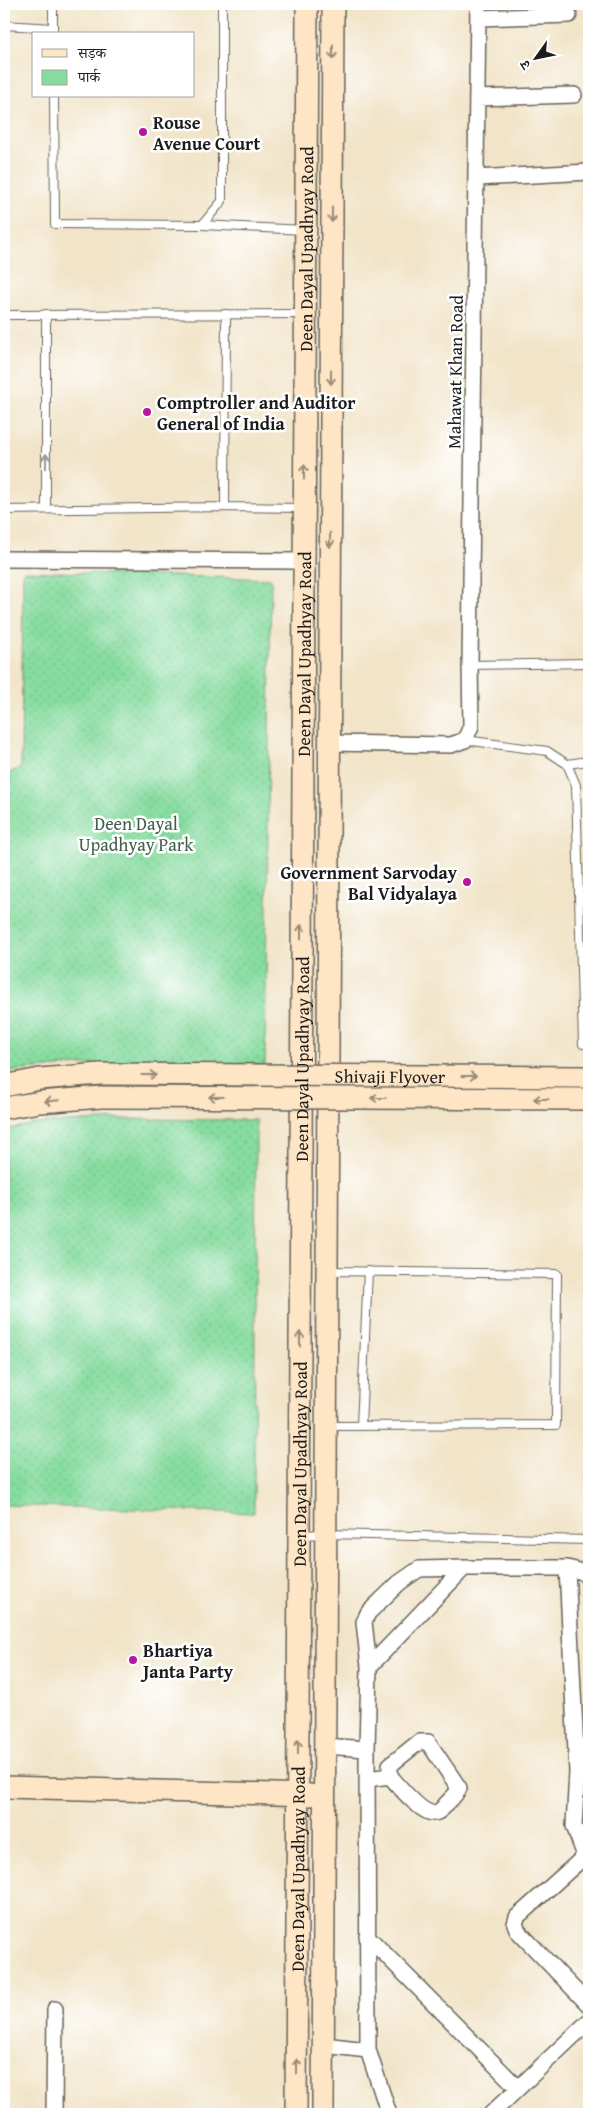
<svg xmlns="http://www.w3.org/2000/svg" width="593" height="2118" font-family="'Gentium Book Plus','Noto Serif Devanagari',serif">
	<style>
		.green { fill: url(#green-dots); stroke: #517c5e }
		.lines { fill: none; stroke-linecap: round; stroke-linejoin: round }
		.lane-casing { stroke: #676258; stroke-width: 10 }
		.street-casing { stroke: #676258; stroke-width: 18 }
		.secondary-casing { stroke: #676258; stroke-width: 24 }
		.lane { stroke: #fff; stroke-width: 8 }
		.street { stroke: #fff; stroke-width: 15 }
		.secondary { stroke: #fde5c5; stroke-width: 21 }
		.secondary-bridge-casing { stroke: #676258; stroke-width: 24; stroke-linecap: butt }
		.secondary-bridge { stroke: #fde5c5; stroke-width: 21 }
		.oneway { stroke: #988b79 }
		.oneway2 { stroke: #999 }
		.poi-dot { fill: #b5179e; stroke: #fff; stroke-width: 2 }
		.labels { text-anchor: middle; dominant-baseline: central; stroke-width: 5; stroke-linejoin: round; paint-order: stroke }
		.poi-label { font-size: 18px; font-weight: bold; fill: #1c1c1c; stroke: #fff; text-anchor: start }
		.street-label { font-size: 18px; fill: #1c1c1c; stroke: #fff }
		.park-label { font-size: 18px; fill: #415f4a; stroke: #fff }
	</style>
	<defs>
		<pattern id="green-dots" width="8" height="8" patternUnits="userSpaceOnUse" patternTransform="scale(1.25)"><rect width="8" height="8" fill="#86dc9f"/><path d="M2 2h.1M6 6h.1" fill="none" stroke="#73bc88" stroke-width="1.8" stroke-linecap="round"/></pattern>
	</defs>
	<rect width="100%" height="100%" fill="#fff"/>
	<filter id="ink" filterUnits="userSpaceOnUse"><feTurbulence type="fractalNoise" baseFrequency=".02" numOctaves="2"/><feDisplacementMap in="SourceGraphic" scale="10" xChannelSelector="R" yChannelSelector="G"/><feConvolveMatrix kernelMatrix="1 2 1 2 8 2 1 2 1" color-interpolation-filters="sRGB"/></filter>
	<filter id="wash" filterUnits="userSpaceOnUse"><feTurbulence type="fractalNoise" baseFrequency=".0096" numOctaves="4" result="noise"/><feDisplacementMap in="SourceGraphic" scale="20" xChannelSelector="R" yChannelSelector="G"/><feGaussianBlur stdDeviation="1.12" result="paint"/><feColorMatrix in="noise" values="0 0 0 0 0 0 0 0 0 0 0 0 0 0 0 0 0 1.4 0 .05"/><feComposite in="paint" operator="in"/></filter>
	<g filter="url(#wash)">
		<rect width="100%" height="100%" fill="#f1e4c8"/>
		<!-- green -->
		<path class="green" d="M23 571 271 579 265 1065H80L4 1072V776L21 767Z
			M117 1119 256 1120 254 1513 4 1505V1130L35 1124Z"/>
	</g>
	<g filter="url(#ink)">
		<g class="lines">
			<defs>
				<path id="lane" d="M53 4V34
					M4 25 53 28
					M54 96 55 224 202 225 222 201V4
					M202 225 305 230
					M4 315 305 314
					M225 507 226 314
					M46 509V314
					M4 510 225 507 303 508
					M470 665 589 663
					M465 740 547 751 567 764 576 785 583 1044
					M567 764 589 761
					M327 1426 556 1425 557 1274 328 1271
					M361 1426 368 1271
					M301 1535 325 1534 589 1540"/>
				<path id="street" d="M478 18 569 15
					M477 98 574 95
					M476 178 589 172
					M4 559 303 561
					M329 743 451 745 465 740 471 726 470 665 478 4
					M567 1568 577 1772 574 1826 585 1856 589 1860
					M369 1667 364 1622 368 1613 399 1583 419 1569 464 1568
					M324 1746 367 1749
					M367 1779 390 1776C398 1785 422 1815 435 1813 440 1812 444 1807 447 1803 452 1798 457 1794 459 1788L428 1742H419L394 1762 390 1765V1776
					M585 1856 517 1917 515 1924 518 1931 589 2005
					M367 1936 518 2088
					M323 2045 368 2050 389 2114
					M368 2050 367 1749 369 1667 464 1568H567L583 1572 589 1579
					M54 2114 55 2009
					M491 2114 589 2021"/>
				<g id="secondary">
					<path d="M4 1086 40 1079 100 1074"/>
					<path d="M4 1108 40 1102 101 1097"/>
					<path d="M4 1787 311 1795"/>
					<path id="s1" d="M296 2114 307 4"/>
					<path d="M323 2114 333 4"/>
				</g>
			</defs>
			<!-- lane casing -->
			<use href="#lane" class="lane-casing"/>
			<!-- street casing -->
			<use href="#street" class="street-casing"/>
			<!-- secondary casing -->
			<use href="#secondary" class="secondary-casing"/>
			<!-- lane -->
			<use href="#lane" class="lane"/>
			<!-- street -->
			<use href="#street" class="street"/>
			<!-- secondary -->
			<use href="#secondary" class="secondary"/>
			<defs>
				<g id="secondary-bridge">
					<path id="s2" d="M100 1074 589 1077"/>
					<path d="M101 1097 589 1099"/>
				</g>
			</defs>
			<!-- secondary-bridge casing -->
			<use href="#secondary-bridge" class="secondary-bridge-casing"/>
			<!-- secondary-bridge -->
			<use href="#secondary-bridge" class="secondary-bridge"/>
		</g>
		<!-- one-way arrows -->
		<defs><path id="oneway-shaft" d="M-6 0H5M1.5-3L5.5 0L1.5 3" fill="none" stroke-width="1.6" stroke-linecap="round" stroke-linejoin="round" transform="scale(1.25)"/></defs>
		<g class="oneway">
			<use href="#oneway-shaft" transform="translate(333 52) rotate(90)"/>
			<use href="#oneway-shaft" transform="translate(332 215) rotate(90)"/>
			<use href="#oneway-shaft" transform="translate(331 377) rotate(90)"/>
			<use href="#oneway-shaft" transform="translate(304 472) rotate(-90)"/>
			<use href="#oneway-shaft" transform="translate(330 540) rotate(90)"/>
			<use href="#oneway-shaft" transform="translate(301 932) rotate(-90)"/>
			<use href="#oneway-shaft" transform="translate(149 1075)"/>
			<use href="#oneway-shaft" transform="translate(469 1076)"/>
			<use href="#oneway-shaft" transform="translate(216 1097) rotate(-180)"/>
			<use href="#oneway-shaft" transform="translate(378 1098) rotate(-180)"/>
			<use href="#oneway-shaft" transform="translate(541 1099) rotate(-180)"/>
			<use href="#oneway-shaft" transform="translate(52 1101) rotate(175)"/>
			<use href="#oneway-shaft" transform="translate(300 1339) rotate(-90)"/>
			<use href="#oneway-shaft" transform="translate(298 1747) rotate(-90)"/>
			<use href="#oneway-shaft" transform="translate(297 2066) rotate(-90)"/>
		</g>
		<use class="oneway2" href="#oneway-shaft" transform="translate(46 461) rotate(-90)"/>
	</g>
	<!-- markers -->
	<g class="poi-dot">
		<circle cx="143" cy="132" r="5"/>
		<circle cx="147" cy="412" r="5"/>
		<circle cx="467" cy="882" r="5"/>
		<circle cx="133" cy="1660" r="5"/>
	</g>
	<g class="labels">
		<!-- poi labels -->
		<g class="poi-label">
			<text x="153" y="122">Rouse<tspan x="153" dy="21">Avenue Court</tspan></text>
			<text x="157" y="402">Comptroller and Auditor<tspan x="157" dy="21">General of India</tspan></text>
			<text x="457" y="872" text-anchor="end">Government Sarvoday<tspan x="457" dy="21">Bal Vidyalaya</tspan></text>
			<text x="143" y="1650">Bhartiya<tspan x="143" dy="21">Janta Party</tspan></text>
		</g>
		<!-- street labels -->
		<g class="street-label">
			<text stroke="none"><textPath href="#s1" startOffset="1865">Deen Dayal Upadhyay Road</textPath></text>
			<text transform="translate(455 372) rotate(-89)">Mahawat Khan Road</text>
			<text stroke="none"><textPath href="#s1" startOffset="1460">Deen Dayal Upadhyay Road</textPath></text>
			<text stroke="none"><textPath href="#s1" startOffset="1055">Deen Dayal Upadhyay Road</textPath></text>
			<text stroke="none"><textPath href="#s2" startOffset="290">Shivaji Flyover</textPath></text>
			<text stroke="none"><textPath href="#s1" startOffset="650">Deen Dayal Upadhyay Road</textPath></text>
			<text stroke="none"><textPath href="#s1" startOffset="245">Deen Dayal Upadhyay Road</textPath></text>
		</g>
		<!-- park labels -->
		<g class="park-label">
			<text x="136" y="823">Deen Dayal<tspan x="136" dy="21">Upadhyay Park</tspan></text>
		</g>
	</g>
	<!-- margin -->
	<rect width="593" height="2118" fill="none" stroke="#fff" stroke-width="20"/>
	<!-- legend -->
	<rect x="32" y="32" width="162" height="65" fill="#ffffff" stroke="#a4a4a4"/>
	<rect x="42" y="49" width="25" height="8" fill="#fde5c5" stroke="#a4a4a4"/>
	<text x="78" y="58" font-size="15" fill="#1c1c1c">सड़क</text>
	<rect x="42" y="70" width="25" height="15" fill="#86dc9f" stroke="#a4a4a4"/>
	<text x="78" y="82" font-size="15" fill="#1c1c1c">पार्क</text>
	<!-- north arrow -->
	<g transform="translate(536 58) rotate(237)" stroke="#ffffff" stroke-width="4" paint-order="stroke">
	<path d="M0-4L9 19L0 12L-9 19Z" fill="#1c1c1c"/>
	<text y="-8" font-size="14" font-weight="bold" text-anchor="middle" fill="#1c1c1c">उ</text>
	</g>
</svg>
